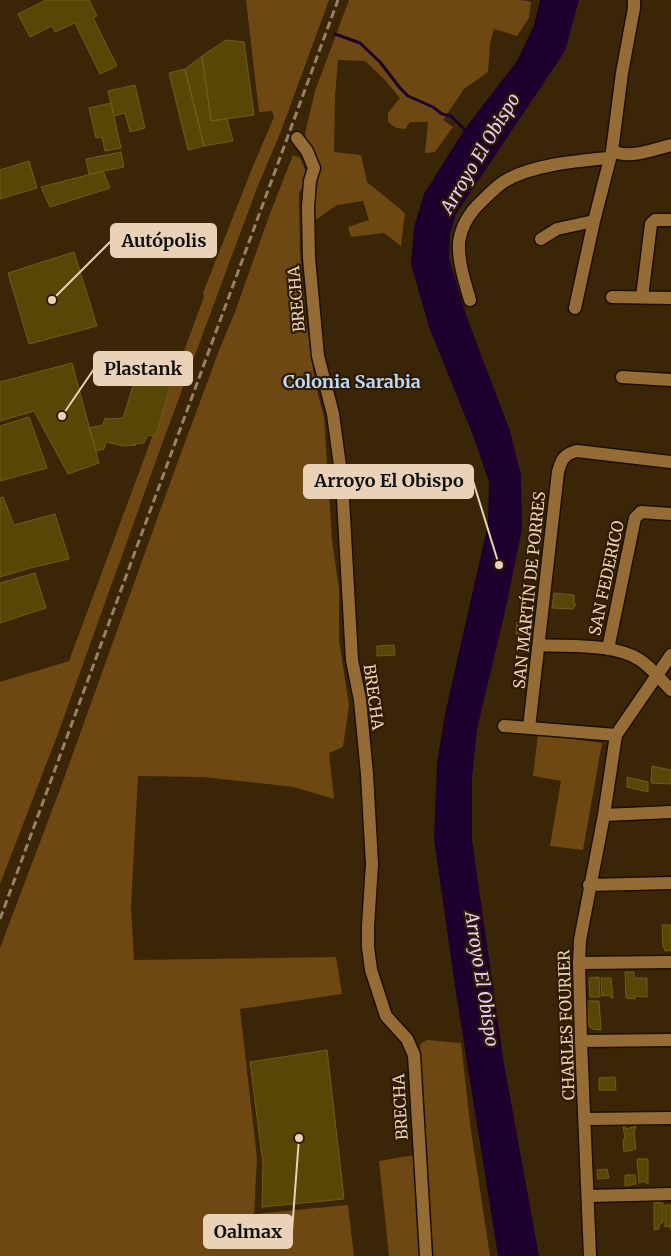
<svg xmlns="http://www.w3.org/2000/svg" width="671" height="1256" font-family="Merriweather,serif">
	<style>
		.green { fill: #6d4812 }
		.water { fill: #1d002e }
		.lines { fill: none; stroke-linecap: round; stroke-linejoin: round }
		.stream { stroke: #1d002e; stroke-width: 3 }
		.building { fill: #574606; stroke: #715c17 }
		.minor-casing { stroke: #1c0f01; stroke-width: 15 }
		.minor { stroke: #966c36; stroke-width: 12 }
		.rail { stroke: #978165; stroke-width: 3; stroke-dasharray: 8 4; stroke-linecap: butt }
		.labels { text-anchor: middle; dominant-baseline: central; stroke-width: 4.5; stroke-linejoin: round; paint-order: stroke }
		.street-label { font-size: 16px; fill: #e9d2b7; stroke: #2f1b00 }
		.water-label { font-size: 18px; font-style: italic; fill: #eaccff; stroke: #2f1b00 }
		.neighbourhood-label { font-size: 18px; font-weight: bold; fill: #badafe; stroke: #2f1b00 }
		.leader { fill: none; stroke: #e9d2b7; stroke-width: 2 }
		.callout-dot { fill: #e9d2b7; stroke: #2f1b00; stroke-width: 2 }
		.callout { fill: #e9d2b7; stroke: #e9d2b7; stroke-width: 2 }
		.callout-label { font-size: 18px; text-anchor: middle; font-weight: bold; fill: #111 }
	</style>
	<rect width="100%" height="100%" fill="#3a2507"/>
	<!-- green -->
	<path class="green" d="M246 0H329L281 131 257 188 162 444 59 731 0 884V682L69 661 204 297 203 293 253 166 274 117 272 111 259 112Z
		M349 0H521L531 2 529 18 517 36 494 29 490 43 488 72 464 89 443 120 453 127 435 152 425 153 428 122H410L405 129 396 128 388 122V113L400 98 384 79 365 61 338 60 335 96 334 152 361 155 367 182 405 213 401 246 384 233 351 237 348 227 369 220 363 201 337 205 314 221 313 195 319 174 305 134 315 91Z
		M293 155 300 158 310 181 299 192 300 252 306 319 315 383 324 417 332 540 339 589V640L349 705 343 747 329 753 334 799 294 787 203 777 138 776 131 907 134 960 336 957 342 994 240 1009 257 1158 254 1214 348 1205 354 1256H0V948L62 784 174 472 220 348 235 312 271 211Z
		M538 734 602 743 583 850 550 846 561 781 533 776Z
		M427 1040 461 1043 470 1124 490 1256H389L379 1161 426 1153 420 1044Z"/>
	<!-- water -->
	<path class="water" d="M540 0H579L565 51 456 214 450 234 449 258 466 315 510 431 521 475 522 529 506 607 477 729 472 778V840L504 1064 539 1256H498L456 993 434 839 437 763 445 714 488 524 489 482 474 438 429 327 411 264 414 227 424 194 464 130 517 61 534 25Z"/>
	<g class="lines">
		<!-- stream -->
		<path class="stream" d="M335 34 360 43 380 62 400 88 408 96 433 107 442 114 451 116 467 132"/>
	</g>
	<!-- building -->
	<path class="building" d="M46 0H89L97 16 93 18 117 66 100 74 75 23 55 32 52 26 30 37 18 14Z
		M226 40 244 42 254 115 211 121 202 56Z
		M202 56 211 121 227 119 233 141 204 146 185 69Z
		M185 69 204 146 188 150 169 73Z
		M135 85 145 128 130 132 125 113 114 116 108 91Z
		M111 103 121 148 105 151 102 137 96 138 89 108Z
		M121 152 124 167 89 174 86 159Z
		M29 161 37 188 0 199V170Z
		M103 171 110 188 50 207 41 187Z
		M74 252 97 326 29 344 8 273Z
		M141 361 173 370V377L156 435 147 436 144 443 133 444 136 445 124 446 106 442 104 449 96 451 89 428 103 425 105 418 110 419 123 418Z
		M72 363 99 463 68 474 34 411 0 421V382Z
		M29 417 47 468 0 481V426Z
		M3 497 14 525 55 514 69 559 30 568 0 577V498Z
		M35 573 46 608 0 623V583Z
		M554 593 574 595V604H576L573 609 552 608Z
		M517 622 532 624V635L516 634Z
		M394 645 395 655 377 656V646Z
		M652 766 671 770V784L651 783Z
		M627 777 648 782V792L627 787Z
		M662 925H671V952L670 950 665 951 664 947H663Z
		M625 972H634V978H647V997L635 996V999L626 998Z
		M599 977 600 997H590L589 978Z
		M601 978H611L613 998H611L610 995 602 996Z
		M587 1001H599L601 1030 592 1029 589 1026Z
		M327 1050 344 1199 262 1207 263 1164 250 1062Z
		M615 1077 616 1090H599V1078Z
		M623 1126H625L626 1129 636 1126 634 1132 636 1149 624 1152 623 1140 625 1139Z
		M637 1159H648V1184L643 1181 639 1183Z
		M607 1169 609 1178 598 1179 597 1170Z
		M625 1175H635L636 1184 625 1186Z
		M654 1202 663 1203V1222L659 1225V1229L654 1230Z
		M665 1205H671V1230L670 1226 665 1227Z"/>
	<g class="lines">
		<defs>
			<path id="minor" d="M297 138 307 151 314 168 310 181 308 207 309 258 318 356 333 414 342 481 352 660 360 700 367 774 372 864 368 926V947L371 970 386 1016 407 1039 414 1055 426 1256
				M612 151C631 159 651 150 671 145
				M541 239 557 229 594 221
				M612 297 671 298
				M642 297 651 224 655 220H671
				M470 300C465 282 458 262 459 243 461 226 469 213 482 201 488 195 495 188 502 183 528 165 577 161 609 158
				M575 308 594 221 612 151 622 73 634 8V0
				M622 377 671 380
				M539 645C570 647 614 643 640 660 651 667 661 680 671 690
				M608 649 635 518 641 512 671 514
				M504 726 616 735
				M529 728 558 472C561 460 564 454 577 451L671 462
				M604 815 671 812
				M589 885 671 883
				M579 963 671 962
				M581 1041 671 1040
				M585 1119 671 1118
				M588 1196 671 1194
				M590 1256 581 1041 579 963 580 940 604 815 616 735 671 655"/>
		</defs>
		<!-- minor casing -->
		<use href="#minor" class="minor-casing"/>
		<!-- minor -->
		<use href="#minor" class="minor"/>
		<!-- rail -->
		<path class="rail" d="M0 919 338 0"/>
	</g>
	<g class="labels">
		<!-- street labels -->
		<g class="street-label">
			<text transform="translate(296 299) rotate(-95)">BRECHA</text>
			<text transform="translate(606 578) rotate(-78)">SAN FEDERICO</text>
			<text transform="translate(529 590) rotate(-84)">SAN MARTÍN DE PORRES</text>
			<text transform="translate(374 697) rotate(82)">BRECHA</text>
			<text transform="translate(566 1025) rotate(-92)">CHARLES FOURIER</text>
			<text transform="translate(400 1107) rotate(-93)">BRECHA</text>
		</g>
		<!-- water labels -->
		<g class="water-label">
			<text transform="translate(480 153) rotate(-59)">Arroyo El Obispo</text>
			<text transform="translate(482 979) rotate(81)">Arroyo El Obispo</text>
		</g>
		<!-- neighbourhood labels -->
		<g class="neighbourhood-label">
			<text x="352" y="381">Colonia Sarabia</text>
		</g>
	</g>
	<!-- callouts -->
	<path class="leader" d="M52 300L111 241M62 416L94 369M499 565L473 481M299 1138L292 1231"/>
	<g class="callout-dot">
		<circle cx="52" cy="300" r="5"/>
		<circle cx="62" cy="416" r="5"/>
		<circle cx="499" cy="565" r="5"/>
		<circle cx="299" cy="1138" r="5"/>
	</g>
	<g class="callout">
		<rect x="111" y="224" width="105" height="33" rx="5"/>
		<rect x="94" y="352" width="98" height="33" rx="5"/>
		<rect x="304" y="465" width="169" height="33" rx="5"/>
		<rect x="204" y="1215" width="88" height="33" rx="5"/>
	</g>
	<g class="callout-label">
		<text x="164" y="247">Autópolis</text>
		<text x="143" y="375">Plastank</text>
		<text x="389" y="487">Arroyo El Obispo</text>
		<text x="248" y="1238">Oalmax</text>
	</g>
</svg>
